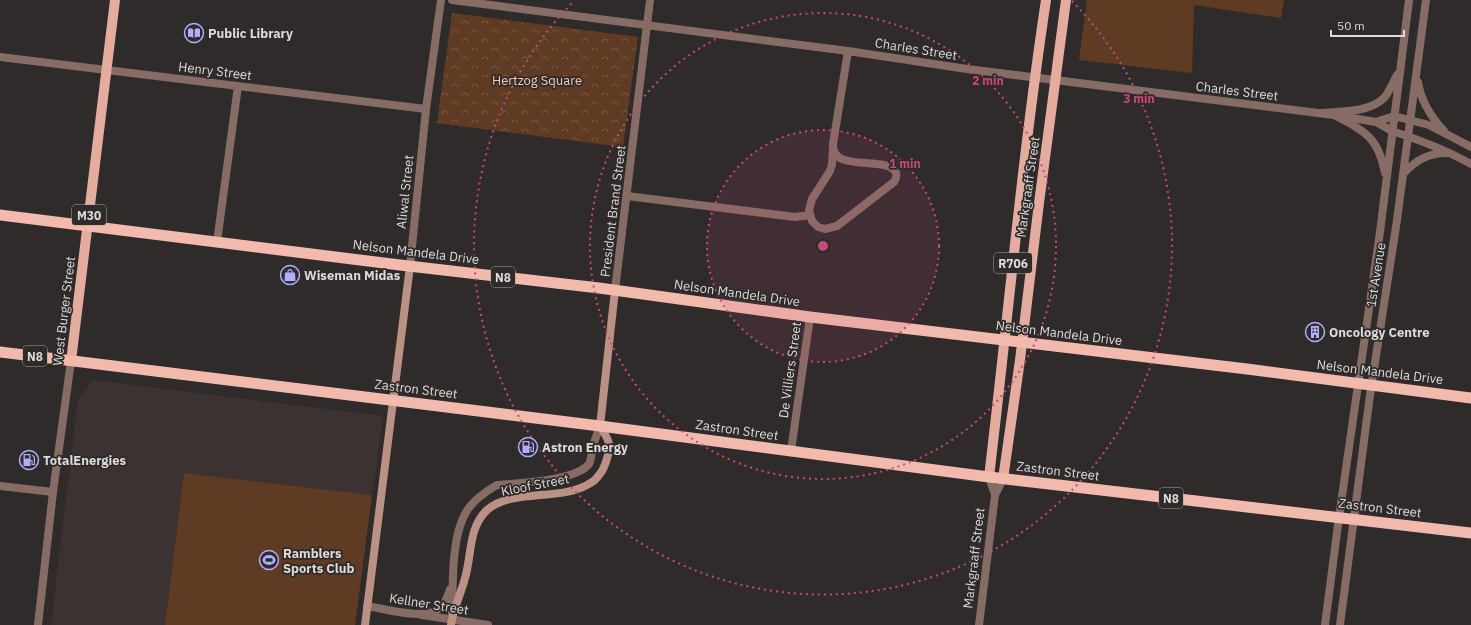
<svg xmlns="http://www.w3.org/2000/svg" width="1471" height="625" font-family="'IBM Plex Sans',sans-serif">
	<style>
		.built { fill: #3d3232 }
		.grass { fill: #603b23 }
		.park { fill: url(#park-crowns) }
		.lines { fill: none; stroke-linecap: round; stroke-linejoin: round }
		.minor { stroke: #876c65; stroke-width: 8 }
		.tertiary { stroke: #876c65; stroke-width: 8 }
		.secondary { stroke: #bb9085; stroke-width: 8 }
		.primary { stroke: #e3ac9e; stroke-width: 10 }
		.trunk { stroke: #f1baac; stroke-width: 11 }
		.ring { fill: none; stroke: #c9487b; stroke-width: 2; stroke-dasharray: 2 4 }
		.labels { text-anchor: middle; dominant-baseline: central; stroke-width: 3.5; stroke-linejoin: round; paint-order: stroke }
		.shield { fill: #2f2b2b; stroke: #a9a6a6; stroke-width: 1 }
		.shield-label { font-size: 12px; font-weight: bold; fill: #dddada }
		.poi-label { font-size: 13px; font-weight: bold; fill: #dddada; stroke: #2f2b2b; text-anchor: start }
		.street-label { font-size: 13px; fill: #dddada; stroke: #2f2b2b }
		.park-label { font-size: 13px; fill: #facbae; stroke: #2f2b2b }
		.centre { fill: #c9487b; stroke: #2f2b2b; stroke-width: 2 }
		.ring-label { font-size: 12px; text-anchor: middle; font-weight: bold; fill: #c9487b; stroke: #2f2b2b; stroke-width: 3.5; stroke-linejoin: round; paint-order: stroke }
	</style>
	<defs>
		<pattern id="park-crowns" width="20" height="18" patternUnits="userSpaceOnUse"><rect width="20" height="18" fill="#603b23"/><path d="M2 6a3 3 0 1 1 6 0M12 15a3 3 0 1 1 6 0" fill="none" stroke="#765742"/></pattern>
	</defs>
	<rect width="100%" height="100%" fill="#2f2b2b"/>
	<!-- built -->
	<path class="built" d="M93 380 383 416 372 495 184 473 165 625H51L78 399Z"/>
	<!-- grass -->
	<path class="grass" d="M1087 0H1284L1281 18 1194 5 1192 73 1079 60Z
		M184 473 372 495 355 625H165Z"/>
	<!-- park -->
	<path class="park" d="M452 13 638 37 623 147 437 123Z"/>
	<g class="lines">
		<!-- minor -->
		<path class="minor" d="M452 0 848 51 967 69 1334 115 1376 122 1392 131
			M0 57 426 109
			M1376 122 1394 116
			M833 148 832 164 830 171 812 199 809 210 812 221 818 227 825 229 837 226 894 182C896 179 897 177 896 173 887 154 831 174 833 144L848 51
			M627 196 795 217 810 215
			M217 242 238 86
			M791 451 810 317
			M989 477 995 495
			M0 486 53 492
			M422 615 488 625
			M979 625 995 495 1003 479"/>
		<!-- tertiary -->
		<path class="tertiary" d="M1418 82C1421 102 1431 117 1444 131
			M1321 113C1341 111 1370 113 1385 97 1390 90 1393 82 1397 75
			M1334 115C1364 131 1378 136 1385 173
			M1394 116 1429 125 1471 147
			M1392 131C1420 140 1446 150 1471 164
			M1403 174C1416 160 1428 153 1447 153
			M410 266 426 109 441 0
			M615 290 650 0
			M367 606C386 609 425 621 440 608 446 603 448 595 450 589
			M452 615C453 585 451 540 465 514 471 502 486 491 497 485 519 483 576 481 589 464 592 459 591 451 593 446 595 439 598 432 600 426
			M38 625 53 492 71 361
			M1325 625 1339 517 1380 232 1409 0
			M1340 625 1370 395 1397 220 1426 0"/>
		<!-- secondary -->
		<path class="secondary" d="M365 625 410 266
			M451 625C453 609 461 594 465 578 472 555 468 528 487 510 512 488 564 502 592 482 596 480 599 475 602 471 605 466 610 451 609 445 609 439 603 431 600 426L615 290"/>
		<!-- primary -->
		<path class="primary" d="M71 361 115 0
			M989 477C1008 318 1022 159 1046 0
			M1003 479 1020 360 1039 203 1066 0"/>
		<!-- trunk -->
		<path class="trunk" d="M0 215 400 265 599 288 810 317 1247 369 1471 398
			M0 352 600 426 989 477 1471 533"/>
	</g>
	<!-- distance rings -->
	<circle cx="823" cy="246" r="116" fill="#c9487b" fill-opacity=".12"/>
	<g class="ring">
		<circle cx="823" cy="246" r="116"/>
		<circle cx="823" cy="246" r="233"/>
		<path d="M1072 1A349 349 0 1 1 574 1"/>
	</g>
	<!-- icons -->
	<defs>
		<symbol id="library-ring" viewBox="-11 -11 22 22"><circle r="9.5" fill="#2f2b2b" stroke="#afaefa" stroke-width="1.5"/><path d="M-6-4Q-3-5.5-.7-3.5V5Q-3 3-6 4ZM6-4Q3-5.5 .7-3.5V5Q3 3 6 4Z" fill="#afaefa"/></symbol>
		<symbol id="shop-ring" viewBox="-11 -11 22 22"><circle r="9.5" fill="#2f2b2b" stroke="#afaefa" stroke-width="1.5"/><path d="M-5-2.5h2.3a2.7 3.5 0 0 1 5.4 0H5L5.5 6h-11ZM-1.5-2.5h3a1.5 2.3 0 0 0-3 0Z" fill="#afaefa"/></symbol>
		<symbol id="building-ring" viewBox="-11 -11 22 22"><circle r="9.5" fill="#2f2b2b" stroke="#afaefa" stroke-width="1.5"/><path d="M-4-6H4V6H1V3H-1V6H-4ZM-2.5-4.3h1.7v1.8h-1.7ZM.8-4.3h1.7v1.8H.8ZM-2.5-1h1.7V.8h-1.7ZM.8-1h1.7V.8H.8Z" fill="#afaefa"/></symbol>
		<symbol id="fuel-ring" viewBox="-11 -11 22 22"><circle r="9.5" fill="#2f2b2b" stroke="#afaefa" stroke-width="1.5"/><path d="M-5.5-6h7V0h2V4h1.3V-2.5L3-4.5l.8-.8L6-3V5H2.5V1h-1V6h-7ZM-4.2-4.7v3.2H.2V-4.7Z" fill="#afaefa"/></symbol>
		<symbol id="stadium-ring" viewBox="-11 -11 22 22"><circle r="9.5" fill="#2f2b2b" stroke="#afaefa" stroke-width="1.5"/><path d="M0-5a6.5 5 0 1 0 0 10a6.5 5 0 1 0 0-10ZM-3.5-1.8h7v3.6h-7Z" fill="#afaefa"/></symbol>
	</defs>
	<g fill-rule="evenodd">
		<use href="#library-ring" x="183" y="22" width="22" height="22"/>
		<use href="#shop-ring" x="279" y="264" width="22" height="22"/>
		<use href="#building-ring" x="1304" y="321" width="22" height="22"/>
		<use href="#fuel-ring" x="517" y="436" width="22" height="22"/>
		<use href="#fuel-ring" x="18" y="449" width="22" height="22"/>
		<use href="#stadium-ring" x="258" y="549" width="22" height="22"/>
	</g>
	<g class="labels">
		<!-- shield labels -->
		<g class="shield">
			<rect x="72" y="205" width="34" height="20" rx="3"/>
			<rect x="994" y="253" width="38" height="20" rx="3"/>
			<rect x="491" y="267" width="24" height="20" rx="3"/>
			<rect x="23" y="346" width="24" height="20" rx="3"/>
			<rect x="1159" y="488" width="24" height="20" rx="3"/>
		</g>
		<g class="shield-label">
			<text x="89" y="215">M30</text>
			<text x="1013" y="263">R706</text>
			<text x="503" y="277">N8</text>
			<text x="35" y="356">N8</text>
			<text x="1171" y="498">N8</text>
		</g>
		<!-- poi labels -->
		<g class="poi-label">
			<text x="208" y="33">Public Library</text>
			<text x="304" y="275">Wiseman Midas</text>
			<text x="1329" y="332">Oncology Centre</text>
			<text x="542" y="447">Astron Energy</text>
			<text x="43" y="460">TotalEnergies</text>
			<text x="283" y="553">Ramblers<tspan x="283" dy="15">Sports Club</tspan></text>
		</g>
		<!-- street labels -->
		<g class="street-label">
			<text transform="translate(916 49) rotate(9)">Charles Street</text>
			<text transform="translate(215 71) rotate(7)">Henry Street</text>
			<text transform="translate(1237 91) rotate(7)">Charles Street</text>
			<text transform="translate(1028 187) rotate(-82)">Markgraaff Street</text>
			<text transform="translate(405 192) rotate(-84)">Aliwal Street</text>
			<text transform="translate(613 211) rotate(-83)">President Brand Street</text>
			<text transform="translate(416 252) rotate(7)">Nelson Mandela Drive</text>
			<text transform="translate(1376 275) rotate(-81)">1st Avenue</text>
			<text transform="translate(737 293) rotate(8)">Nelson Mandela Drive</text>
			<text transform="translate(64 311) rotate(-83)">West Burger Street</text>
			<text transform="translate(1059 333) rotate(7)">Nelson Mandela Drive</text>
			<text transform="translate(790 370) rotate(-82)">De Villiers Street</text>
			<text transform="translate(1380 372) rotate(7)">Nelson Mandela Drive</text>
			<text transform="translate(416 389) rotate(7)">Zastron Street</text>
			<text transform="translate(737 430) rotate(8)">Zastron Street</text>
			<text transform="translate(1058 471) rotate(7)">Zastron Street</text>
			<text transform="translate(535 485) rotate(-11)">Kloof Street</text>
			<text transform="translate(1380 508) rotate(7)">Zastron Street</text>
			<text transform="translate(974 558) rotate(-83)">Markgraaff Street</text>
			<text transform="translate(429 604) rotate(9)">Kellner Street</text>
		</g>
		<!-- park labels -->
		<g class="park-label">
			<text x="537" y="80">Hertzog Square</text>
		</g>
	</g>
	<circle cx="823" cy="246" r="6" class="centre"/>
	<g class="ring-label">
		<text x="988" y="85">2 min</text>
		<text x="1139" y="103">3 min</text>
		<text x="905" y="168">1 min</text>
	</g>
	<!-- scale -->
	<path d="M1331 30v6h73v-6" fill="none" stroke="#dddada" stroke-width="2"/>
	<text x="1337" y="30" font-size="12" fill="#dddada" stroke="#2f2b2b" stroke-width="3" paint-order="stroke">50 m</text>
</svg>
